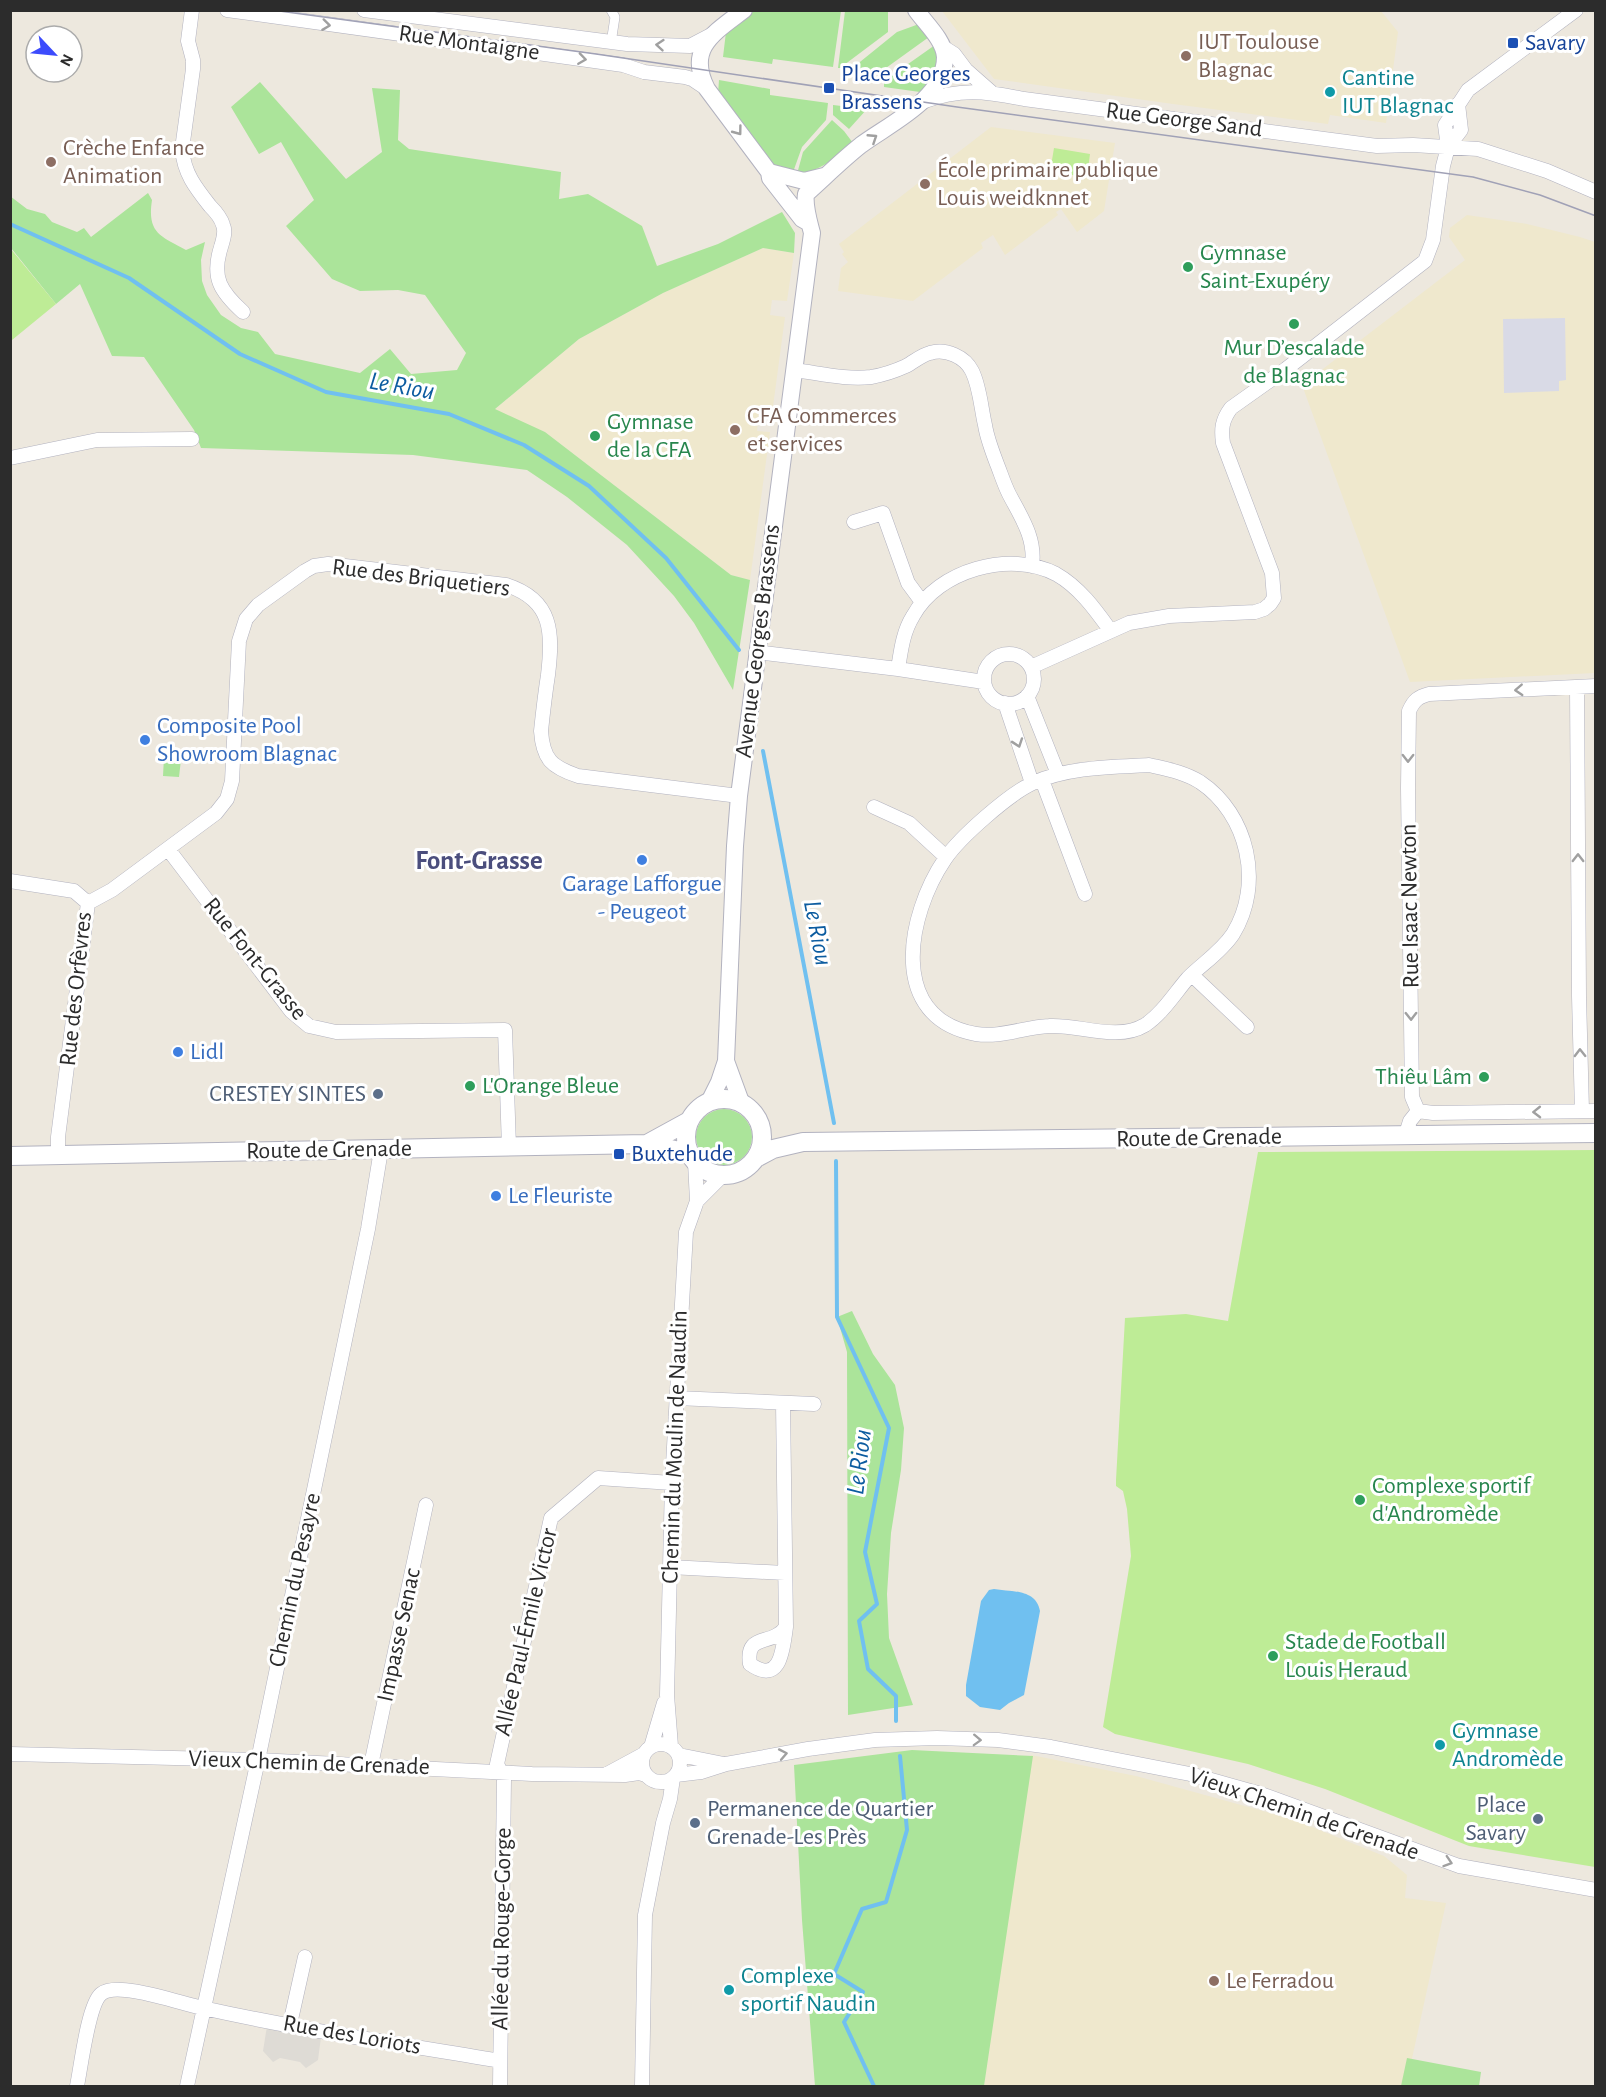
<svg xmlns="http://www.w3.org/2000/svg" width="1606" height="2097" font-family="'Alegreya Sans',sans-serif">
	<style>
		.education { fill: #efe8cd }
		.airport { fill: #d9dae6 }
		.green { fill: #abe49a }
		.pitch { fill: #beec96 }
		.plaza { fill: #dedbd5 }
		.water { fill: #70c0f0 }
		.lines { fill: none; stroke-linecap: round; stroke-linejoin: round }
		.stream { stroke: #70c0f0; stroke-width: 4 }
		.pedestrian-casing { stroke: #b2b2bf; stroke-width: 10 }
		.minor-casing { stroke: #b2b2bf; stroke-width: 15 }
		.tertiary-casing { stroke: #b2b2bf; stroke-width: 18 }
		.secondary-casing { stroke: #b2b2bf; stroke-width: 20 }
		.pedestrian { stroke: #fff; stroke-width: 9 }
		.minor { stroke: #fff; stroke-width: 14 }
		.tertiary { stroke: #fff; stroke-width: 16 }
		.secondary { stroke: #fff; stroke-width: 18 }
		.tram { stroke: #a0a1b6; stroke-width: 1.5 }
		.oneway { stroke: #a0a0a0 }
		.transit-dot { fill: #1a4fb4; stroke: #fff; stroke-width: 2 }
		.education-dot { fill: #8d6e63; stroke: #fff; stroke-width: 2 }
		.culture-dot { fill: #0f9aa8; stroke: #fff; stroke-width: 2 }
		.leisure-dot { fill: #2e9e5b; stroke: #fff; stroke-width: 2 }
		.shop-dot { fill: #3f7fe0; stroke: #fff; stroke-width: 2 }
		.service-dot { fill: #5c6f8a; stroke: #fff; stroke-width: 2 }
		.labels { text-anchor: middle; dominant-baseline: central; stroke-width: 6; stroke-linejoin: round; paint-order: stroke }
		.education-label { font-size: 24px; fill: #785e54; stroke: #fff; text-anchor: start }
		.street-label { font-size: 24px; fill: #2c2c2c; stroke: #fff }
		.transit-label { font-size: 24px; fill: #164399; stroke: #fff; text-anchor: start }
		.culture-label { font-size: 24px; fill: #0d838f; stroke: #fff; text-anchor: start }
		.leisure-label { font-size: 24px; fill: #27864d; stroke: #fff; text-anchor: start }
		.shop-label { font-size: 24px; fill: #366cbe; stroke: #fff; text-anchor: start }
		.service-label { font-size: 24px; fill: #4e5e75; stroke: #fff; text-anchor: end }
		.water-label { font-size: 26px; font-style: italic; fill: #0c5ca0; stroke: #fff }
		.quarter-label { font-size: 27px; font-weight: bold; fill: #4b4e7d; stroke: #fff }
	</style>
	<rect width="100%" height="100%" fill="#ede8de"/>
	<!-- education -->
	<path class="education" d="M942 11H1381L1398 32 1386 123 1330 115 1328 124 1173 104 994 79Z
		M991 127 1115 143 1104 211 1077 232 1061 209 1056 212 1058 215 1005 255 993 235 981 243 983 248 913 301 838 291 841 268 848 262 842 254 844 252 839 244Z
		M1467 215 1527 224 1580 237 1595 242V673L1410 682 1302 385 1465 260 1449 237 1450 228Z
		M763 248 794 253 787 301 772 300 770 315 785 317 772 414 759 412 757 431 770 432 750 580 731 575 545 432 494 410 579 339 663 293Z
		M1031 1755 1136 1776 1292 1819 1384 1856 1407 1875 1405 1898 1446 1903 1406 2086H984Z"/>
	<!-- airport -->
	<path class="airport" d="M1565 318 1566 380 1559 381V391L1504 393 1503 319Z"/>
	<!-- green -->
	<path class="green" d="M754 11H841L833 67 773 59 772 64 723 57 726 32Z
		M845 11H888V32L840 68H838Z
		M919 24 929 37 879 73 875 74 850 70 897 32Z
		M935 45C940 69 936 75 920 92L884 87V81Z
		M719 80 770 89V95L828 103 826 120 802 147 792 175 773 167 718 94Z
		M260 82 346 179 382 152 372 88 400 90 398 140 409 149 561 172 559 199 588 194 642 226 657 266 718 244 782 212 795 233 794 253 763 248 663 293 579 339 495 409 545 432 731 575 750 580 733 690 694 623 674 596 627 545 567 497 527 470 413 455 201 448 194 430 144 357 112 356 80 284 56 304 11 248 10 196 27 209 45 214 52 222 77 232 84 228 91 237 148 193 152 200C147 233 160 236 186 250L205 242 201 260 202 281 207 295 221 315 241 328 258 332 275 354 360 373 390 349 411 374 457 370 466 353 425 295 398 290 360 291 332 279 286 226 314 200 281 142 259 154 231 107Z
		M833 105 867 109 849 129 833 115Z
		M832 120 844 131 853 143C834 158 822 171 797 174L803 152Z
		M170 749 182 751 179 777 163 776 164 757Z
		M696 1137a28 28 0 1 1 56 0a28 28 0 1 1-56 0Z
		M852 1311 873 1354 895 1385 904 1428 901 1470 891 1533 887 1594 889 1638 913 1705 848 1715 847 1352 837 1317Z
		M912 1750 1033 1756 984 2086H815L802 1920 794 1765Z
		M1407 2058 1481 2072 1479 2086H1401Z"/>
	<!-- pitch -->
	<path class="pitch" d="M1054 148 1090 154 1087 177 1050 172Z
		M10 248 56 304 12 340 10 337Z
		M1595 1150V1867L1469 1846 1325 1789 1248 1764 1115 1734 1103 1727 1131 1556 1127 1509 1123 1491 1116 1486V1480L1125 1318 1186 1314 1228 1321 1258 1152Z"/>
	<!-- plaza -->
	<path class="plaza" d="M267 2026 321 2037 318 2060 306 2068 300 2062 280 2058 273 2062 263 2051Z"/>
	<!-- water -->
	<path class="water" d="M994 1589C1012 1592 1036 1589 1040 1611L1024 1695 1009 1703 1000 1710 980 1707 966 1696V1685L981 1601 989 1590Z"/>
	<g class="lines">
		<!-- stream -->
		<path class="stream" d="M10 224 129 278 240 354 326 392 449 414 524 445 589 486 666 558 739 650
			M763 751 834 1123
			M836 1161 837 1317 889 1428 865 1552 877 1604 859 1621 868 1669 896 1696V1721
			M874 2086 844 2022 863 1992 834 1974 862 1909 886 1902 907 1830 900 1756"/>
		<defs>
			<path id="pedestrian" d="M611 10 615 17 611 43"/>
			<path id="minor" d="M192 10 188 41 193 60V69L182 149C184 173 195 187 210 206 215 211 221 218 223 225 226 232 223 240 221 247 211 278 221 292 243 312
				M227 10 623 65 644 72 685 77 692 79 707 89
				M364 10 627 44 690 46 711 35
				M943 47 954 54 966 70 991 92
				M922 102C960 88 985 91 1024 99L1377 146 1413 145 1478 149 1547 171 1596 192
				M1448 147 1445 125 1468 90 1576 10
				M794 370C819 373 846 380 871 377 883 375 895 371 906 366 914 362 921 355 930 353 946 348 965 357 972 371 980 387 981 408 985 425 987 438 992 451 997 464 1001 474 1004 484 1009 494 1021 517 1036 538 1032 566
				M10 458 97 440 192 439
				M854 522 883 513 908 583 922 602
				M756 652 898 669 984 682
				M984 679a25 25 0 1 1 50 0a25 25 0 1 1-50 0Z
				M1031 667 1129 623 1169 616 1255 612 1264 609 1270 604 1274 598 1272 573 1223 443C1221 429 1222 420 1231 408L1286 369 1425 261 1433 240 1443 166 1448 147 1461 130 1458 104
				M898 669C901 650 903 632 913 616 938 570 1010 550 1056 574 1079 587 1095 609 1110 630
				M1577 687 1579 996 1582 1111
				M1027 696 1058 774
				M1005 703 1032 783
				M1149 765C1166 769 1184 772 1200 782 1248 814 1264 884 1233 934 1221 952 1203 963 1188 978 1175 993 1162 1014 1145 1025 1117 1042 1079 1024 1049 1026 1025 1027 1000 1038 976 1034 887 1018 907 915 945 859 960 837 1009 794 1033 783 1068 767 1111 767 1149 765Z
				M1042 780 1085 894
				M874 807 909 823 946 857
				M168 849 291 1011 309 1026 336 1032 505 1030 509 1147
				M10 881 74 891 88 903
				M88 903 112 890 216 813 227 799 232 781 239 641 246 619 258 605 305 571 314 566 328 564 506 585C553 600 553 633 548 675 545 694 543 712 541 731 543 760 552 767 578 776L739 796
				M1192 975 1247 1027
				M1418 1111 1412 1097 1408 788 1409 711C1414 700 1418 697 1429 694L1596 686
				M1405 1137 1410 1121 1418 1111 1433 1113 1596 1111
				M58 1155V1137L88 903
				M695 1162 697 1201
				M676 1398 814 1404
				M783 1403 786 1627C783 1648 781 1686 750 1664 745 1632 772 1647 786 1627
				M670 1567 785 1573
				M642 1763a19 19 0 1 1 38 0a19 19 0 1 1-38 0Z
				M671 1746 667 1695 672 1483 686 1232 697 1201 723 1175
				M651 1747 664 1703
				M10 1754 258 1760 532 1774 625 1775 639 1773 646 1775
				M679 1755 724 1764
				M371 1765 426 1505
				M607 1774 644 1754
				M676 1775 701 1772 726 1764 808 1749 875 1740 937 1738 998 1740 1051 1747 1190 1774 1261 1794 1459 1866 1596 1890
				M290 2024 305 1957
				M77 2086C81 2067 88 2005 101 1994 117 1980 182 2004 203 2008 301 2030 401 2044 500 2061
				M187 2086 258 1760 368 1229 381 1150
				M500 2086 504 1779 497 1764 551 1518 598 1478 672 1483
				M642 2086 645 1915 663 1823 670 1799 673 1778"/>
			<path id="tertiary" d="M744 10C714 33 686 48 707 89L769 172 770 178 802 219 809 223
				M769 172 804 181 824 176
				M726 1061 741 1102
				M709 1102 719 1082 726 1061 735 846 739 796 812 233C809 221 804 206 806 194 824 178 842 160 861 145 889 124 945 99 945 57 944 40 926 24 916 10"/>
			<path id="secondary" d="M686 1137a38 38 0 1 1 76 0a38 38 0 1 1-76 0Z
				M647 1144 689 1121
				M10 1156 647 1144 689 1153
				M756 1158 773 1149 803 1142 1596 1133"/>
		</defs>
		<!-- pedestrian casing -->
		<use href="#pedestrian" class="pedestrian-casing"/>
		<!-- minor casing -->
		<use href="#minor" class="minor-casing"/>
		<!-- tertiary casing -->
		<use href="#tertiary" class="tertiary-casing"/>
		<!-- secondary casing -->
		<use href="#secondary" class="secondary-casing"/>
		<!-- pedestrian -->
		<use href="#pedestrian" class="pedestrian"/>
		<!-- minor -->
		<use href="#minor" class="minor"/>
		<!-- tertiary -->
		<use href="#tertiary" class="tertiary"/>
		<!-- secondary -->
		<use href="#secondary" class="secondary"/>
		<!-- tram -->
		<path class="tram" d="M272 10 596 54 957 107 1473 177 1540 195 1596 216"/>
	</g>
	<!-- one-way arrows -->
	<defs><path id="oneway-chevron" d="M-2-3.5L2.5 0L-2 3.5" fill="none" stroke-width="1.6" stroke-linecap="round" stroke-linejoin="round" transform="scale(1.5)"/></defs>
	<g class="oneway">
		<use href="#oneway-chevron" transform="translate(326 25) rotate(7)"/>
		<use href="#oneway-chevron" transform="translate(660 45) rotate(-175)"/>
		<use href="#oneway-chevron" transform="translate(582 59) rotate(8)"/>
		<use href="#oneway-chevron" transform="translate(738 131) rotate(53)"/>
		<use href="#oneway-chevron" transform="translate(873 138) rotate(-33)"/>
		<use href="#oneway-chevron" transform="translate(1519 690) rotate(177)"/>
		<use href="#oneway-chevron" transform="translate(1018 743) rotate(71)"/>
		<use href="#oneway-chevron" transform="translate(1408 758) rotate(90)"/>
		<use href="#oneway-chevron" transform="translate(1578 858) rotate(-90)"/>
		<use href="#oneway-chevron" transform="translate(1411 1016) rotate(89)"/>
		<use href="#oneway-chevron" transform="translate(1580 1053) rotate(-91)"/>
		<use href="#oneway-chevron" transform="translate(1537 1112) rotate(179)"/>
		<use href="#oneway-chevron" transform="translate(977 1740) rotate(2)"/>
		<use href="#oneway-chevron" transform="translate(783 1754) rotate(-11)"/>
		<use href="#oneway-chevron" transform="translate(1448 1862) rotate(18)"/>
	</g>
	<!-- markers -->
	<g class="transit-dot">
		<rect x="1507" y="37" width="12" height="12" rx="3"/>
		<rect x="823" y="82" width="12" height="12" rx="3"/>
		<rect x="613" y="1148" width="12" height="12" rx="3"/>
	</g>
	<g class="education-dot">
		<circle cx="1186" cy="56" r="6"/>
		<circle cx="51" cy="162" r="6"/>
		<circle cx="925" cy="184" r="6"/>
		<circle cx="735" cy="430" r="6"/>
		<circle cx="1214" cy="1981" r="6"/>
	</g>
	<g class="culture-dot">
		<circle cx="1330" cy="92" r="6"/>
		<circle cx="1440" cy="1745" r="6"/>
		<circle cx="729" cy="1990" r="6"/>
	</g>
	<g class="leisure-dot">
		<circle cx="1188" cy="267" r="6"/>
		<circle cx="1294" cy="324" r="6"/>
		<circle cx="595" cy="436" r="6"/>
		<circle cx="1484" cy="1077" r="6"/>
		<circle cx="470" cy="1086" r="6"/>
		<circle cx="1360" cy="1500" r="6"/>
		<circle cx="1273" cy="1656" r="6"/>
	</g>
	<g class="shop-dot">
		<circle cx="145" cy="740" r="6"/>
		<circle cx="642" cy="860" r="6"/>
		<circle cx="178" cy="1052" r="6"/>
		<circle cx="496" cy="1196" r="6"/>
	</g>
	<g class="service-dot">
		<circle cx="378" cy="1094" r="6"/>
		<circle cx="1538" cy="1819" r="6"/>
		<circle cx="695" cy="1823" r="6"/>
	</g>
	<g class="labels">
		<!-- education labels -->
		<g class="education-label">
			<text x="1198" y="42">IUT Toulouse<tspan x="1198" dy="28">Blagnac</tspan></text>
			<text x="63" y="148">Crèche Enfance<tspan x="63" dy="28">Animation</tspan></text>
			<text x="937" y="170">École primaire publique<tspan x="937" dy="28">Louis weidknnet</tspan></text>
			<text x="747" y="416">CFA Commerces<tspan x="747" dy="28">et services</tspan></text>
			<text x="1226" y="1981">Le Ferradou</text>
		</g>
		<!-- street labels -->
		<g class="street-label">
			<text transform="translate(469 43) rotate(8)">Rue Montaigne</text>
			<text transform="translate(1184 120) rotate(7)">Rue George Sand</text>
			<text transform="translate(421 578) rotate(7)">Rue des Briquetiers</text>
			<text transform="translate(758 641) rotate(-83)">Avenue Georges Brassens</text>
			<text transform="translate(1410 906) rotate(-91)">Rue Isaac Newton</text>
			<text transform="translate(255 959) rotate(51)">Rue Font-Grasse</text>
			<text transform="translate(76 989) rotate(-84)">Rue des Orfèvres</text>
			<text transform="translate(1199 1138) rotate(-1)">Route de Grenade</text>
			<text transform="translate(329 1150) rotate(-1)">Route de Grenade</text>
			<text transform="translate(675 1447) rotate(-88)">Chemin du Moulin de Naudin</text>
			<text transform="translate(295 1580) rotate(-78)">Chemin du Pesayre</text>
			<text transform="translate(526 1632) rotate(-77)">Allée Paul-Émile Victor</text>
			<text transform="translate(399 1635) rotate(-78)">Impasse Senac</text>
			<text transform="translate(309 1763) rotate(2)">Vieux Chemin de Grenade</text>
			<text transform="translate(1304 1814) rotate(19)">Vieux Chemin de Grenade</text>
			<text transform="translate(502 1929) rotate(-89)">Allée du Rouge-Gorge</text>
			<text transform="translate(352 2035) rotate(10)">Rue des Loriots</text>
		</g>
		<!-- transit labels -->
		<g class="transit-label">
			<text x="1525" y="43">Savary</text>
			<text x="841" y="74">Place Georges<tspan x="841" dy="28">Brassens</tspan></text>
			<text x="631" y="1154">Buxtehude</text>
		</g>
		<!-- culture labels -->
		<g class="culture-label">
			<text x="1342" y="78">Cantine<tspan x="1342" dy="28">IUT Blagnac</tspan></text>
			<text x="1452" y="1731">Gymnase<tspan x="1452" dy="28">Andromède</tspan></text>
			<text x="741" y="1976">Complexe<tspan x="741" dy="28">sportif Naudin</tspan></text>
		</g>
		<!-- leisure labels -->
		<g class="leisure-label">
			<text x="1200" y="253">Gymnase<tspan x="1200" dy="28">Saint-Exupéry</tspan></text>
			<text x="1294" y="348" text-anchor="middle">Mur D’escalade<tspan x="1294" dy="28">de Blagnac</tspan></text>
			<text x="607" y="422">Gymnase<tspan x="607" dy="28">de la CFA</tspan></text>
			<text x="1472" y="1077" text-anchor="end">Thiêu Lâm</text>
			<text x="482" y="1086">L'Orange Bleue</text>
			<text x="1372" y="1486">Complexe sportif<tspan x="1372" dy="28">d'Andromède</tspan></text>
			<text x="1285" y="1642">Stade de Football<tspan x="1285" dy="28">Louis Heraud</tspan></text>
		</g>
		<!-- shop labels -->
		<g class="shop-label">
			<text x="157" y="726">Composite Pool<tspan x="157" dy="28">Showroom Blagnac</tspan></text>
			<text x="642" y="884" text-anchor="middle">Garage Lafforgue<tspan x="642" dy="28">- Peugeot</tspan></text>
			<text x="190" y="1052">Lidl</text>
			<text x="508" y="1196">Le Fleuriste</text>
		</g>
		<!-- service labels -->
		<g class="service-label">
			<text x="366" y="1094">CRESTEY SINTES</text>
			<text x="1526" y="1805">Place<tspan x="1526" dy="28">Savary</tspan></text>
			<text x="707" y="1809" text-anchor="start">Permanence de Quartier<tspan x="707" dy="28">Grenade-Les Près</tspan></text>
		</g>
		<!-- water labels -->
		<g class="water-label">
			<text transform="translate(402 386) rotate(10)">Le Riou</text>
			<text transform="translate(818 933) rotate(79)">Le Riou</text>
			<text transform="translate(859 1462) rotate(-83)">Le Riou</text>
		</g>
		<!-- quarter labels -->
		<g class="quarter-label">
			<text x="479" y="860">Font-Grasse</text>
		</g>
	</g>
	<!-- border -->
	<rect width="1606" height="2097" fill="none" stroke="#2c2c2c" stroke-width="24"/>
	<!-- north arrow -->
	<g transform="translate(54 54) rotate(116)"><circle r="28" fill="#ffffff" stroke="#ababab" stroke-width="1.5"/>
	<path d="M0-4.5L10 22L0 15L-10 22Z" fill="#3c4bfc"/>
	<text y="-9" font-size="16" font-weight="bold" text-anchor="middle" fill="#2c2c2c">N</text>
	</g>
</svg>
